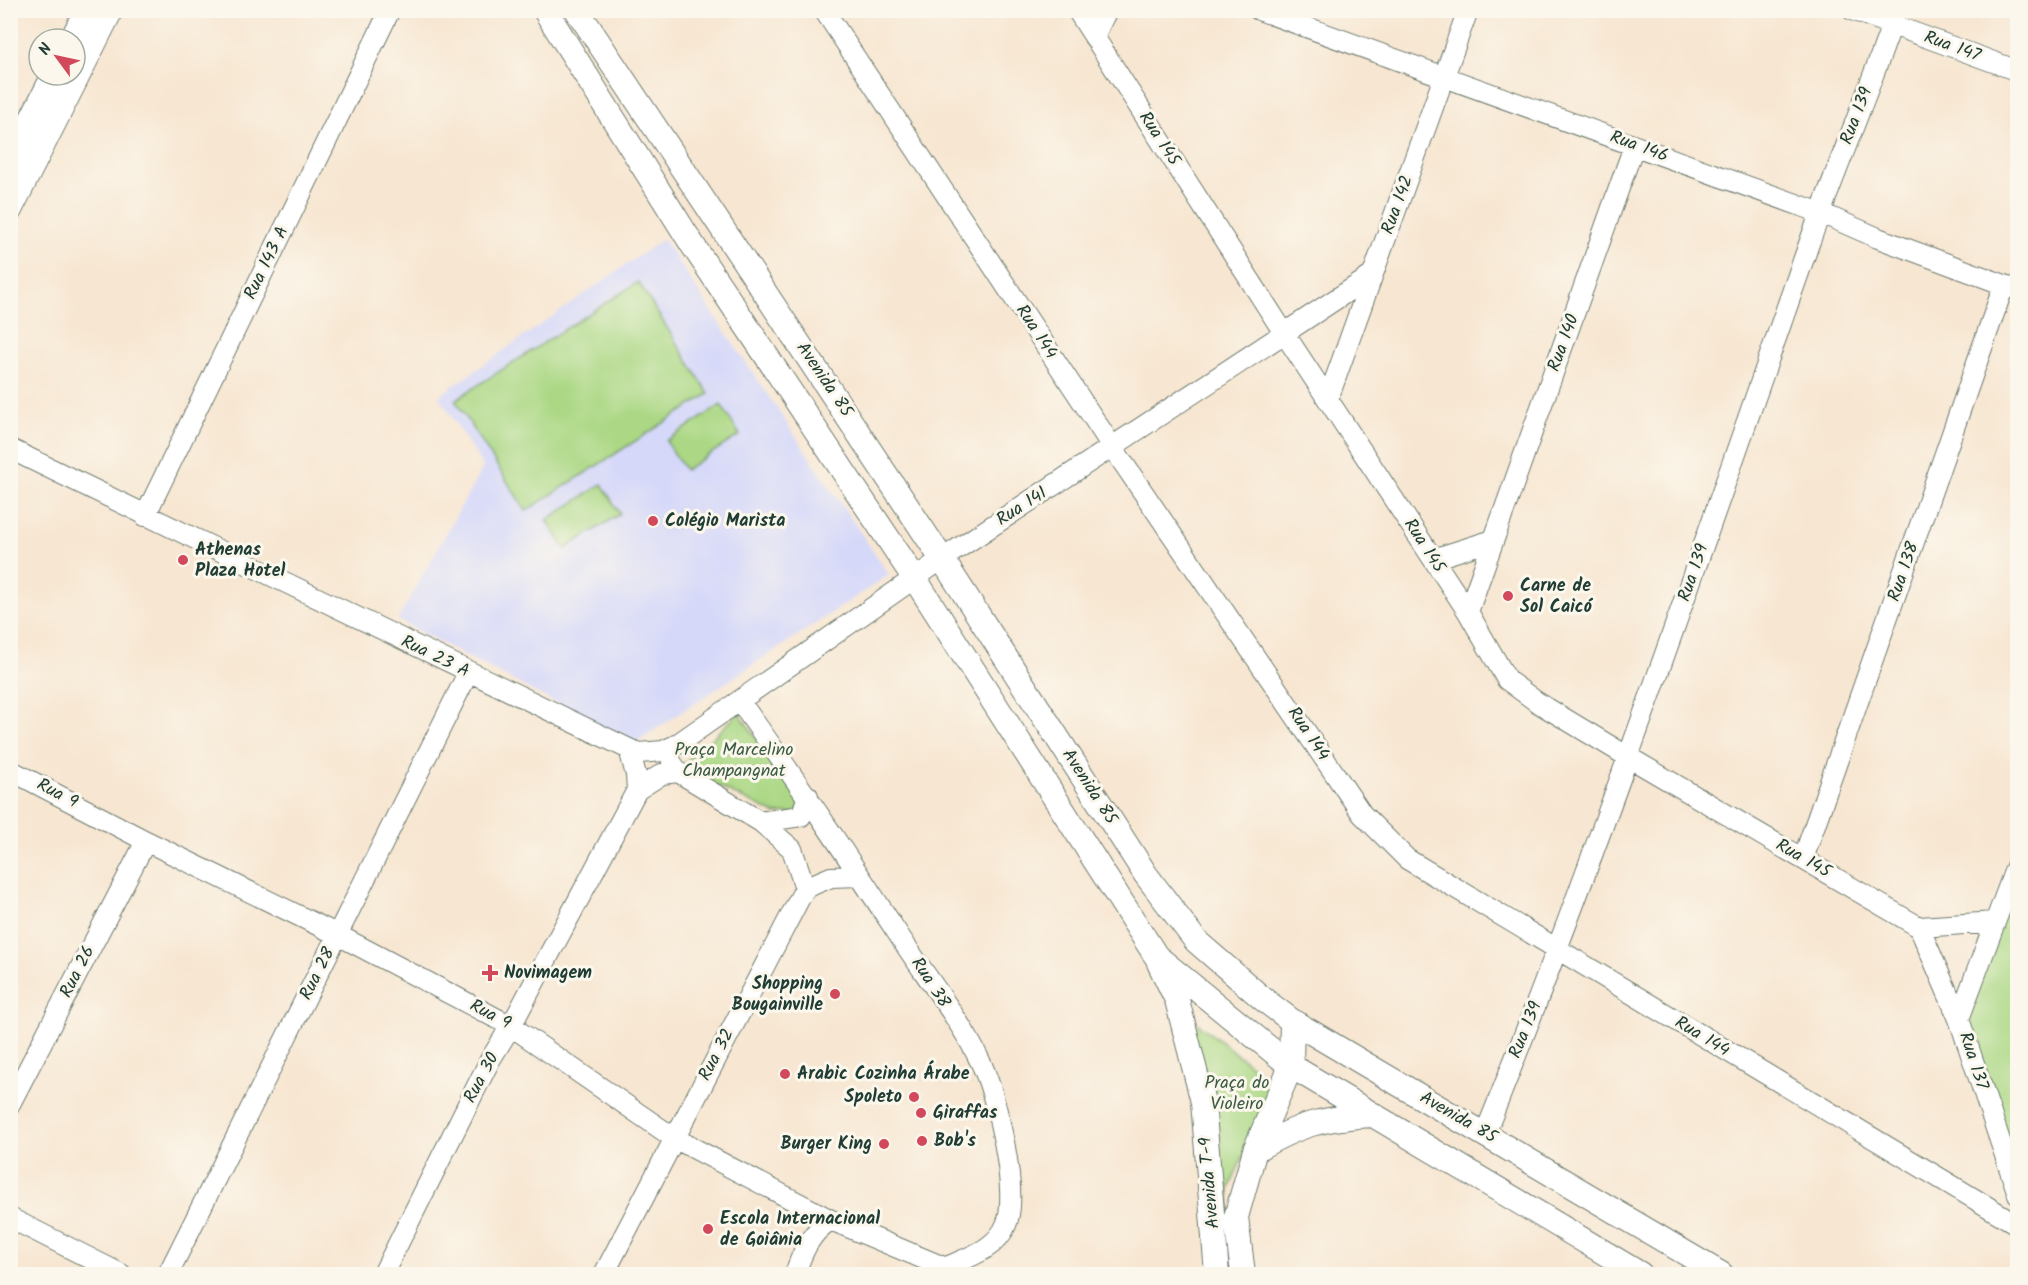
<svg xmlns="http://www.w3.org/2000/svg" width="2028" height="1285" font-family="Kalam,sans-serif">
	<style>
		.built { fill: #d5d8f9 }
		.green { fill: #acd885; stroke: #668a5c; stroke-width: 1.5 }
		.lines { fill: none; stroke-linecap: round; stroke-linejoin: round }
		.minor-casing { stroke: #6b786b; stroke-width: 22 }
		.major-casing { stroke: #6b786b; stroke-width: 26 }
		.minor { stroke: #fff; stroke-width: 20 }
		.major { stroke: #fff; stroke-width: 24 }
		.poi-dot { fill: #d1495b; stroke: #fbf7ec; stroke-width: 2 }
		.labels { text-anchor: middle; dominant-baseline: central; stroke-width: 6; stroke-linejoin: round; paint-order: stroke }
		.street-label { font-size: 18px; fill: #1f3d34; stroke: #fbf7ec }
		.poi-label { font-size: 18px; font-weight: bold; fill: #1f3d34; stroke: #fbf7ec; text-anchor: start }
		.park-label { font-size: 18px; fill: #3b5c44; stroke: #fbf7ec }
	</style>
	<rect width="100%" height="100%" fill="#fbf7ec"/>
	<filter id="ink" filterUnits="userSpaceOnUse"><feTurbulence type="fractalNoise" baseFrequency=".0167" numOctaves="2"/><feDisplacementMap in="SourceGraphic" scale="12" xChannelSelector="R" yChannelSelector="G"/><feConvolveMatrix kernelMatrix="1 2 1 2 8 2 1 2 1" color-interpolation-filters="sRGB"/></filter>
	<filter id="wash" filterUnits="userSpaceOnUse"><feTurbulence type="fractalNoise" baseFrequency=".008" numOctaves="4" result="noise"/><feDisplacementMap in="SourceGraphic" scale="24" xChannelSelector="R" yChannelSelector="G"/><feGaussianBlur stdDeviation="1.35" result="paint"/><feColorMatrix in="noise" values="0 0 0 0 0 0 0 0 0 0 0 0 0 0 0 0 0 1.4 0 .05"/><feComposite in="paint" operator="in"/></filter>
	<g filter="url(#wash)">
		<rect width="100%" height="100%" fill="#f7e6d1"/>
		<!-- built -->
		<path class="built" d="M663 239 889 575 633 744 398 620 483 467 439 396Z"/>
		<!-- green -->
		<path class="green" d="M638 282 709 394 526 511 455 400Z
			M721 405 740 435 685 470 666 441Z
			M602 484 620 514 565 549 547 520Z
			M739 713 802 803 796 813 775 814 680 768Z
			M2017 873V1169L1963 1020Z
			M1187 1015 1275 1084 1229 1189 1233 1251 1224 1250Z"/>
	</g>
	<g filter="url(#ink)">
		<g class="lines">
			<defs>
				<path id="minor" d="M824 10 1113 448 1362 814 1407 859 2018 1225
					M1077 10 1284 333 1468 612 1507 680 1537 702 1630 758 1919 927 1995 922
					M1259 10 1821 213 1878 238 2018 290
					M1852 10 2018 71
					M1094 37 1107 10
					M1328 399 1468 10
					M10 449 629 749 639 753 663 751 676 745 942 559 1371 276
					M145 516 390 10
					M1433 559 1493 540
					M1468 612 1634 146
					M740 702C797 780 850 861 904 943 928 979 962 1023 980 1061 996 1092 1020 1194 1006 1225 996 1250 966 1258 944 1268
					M629 749 636 775 637 790
					M672 763 678 772 761 822 792 849 805 888
					M10 770 146 841 338 935 511 1026 674 1138 831 1220 960 1274
					M761 822 801 816 808 796
					M1803 859 2004 285
					M2018 861 1959 1019 2018 1194
					M1919 927 1959 1019
					M10 1104 146 841
					M1485 1134C1603 840 1705 540 1810 241 1838 164 1870 88 1897 10
					M10 1218 121 1274
					M168 1274 468 673
					M383 1274 490 1060 511 1026 637 790 662 774 678 772
					M604 1274 805 888 831 877 860 876
					M795 1274C802 1253 811 1231 831 1220"/>
				<path id="major" d="M545 10 692 244 915 579 1156 956 1291 1066 1640 1274
					M577 10 942 559 1146 875 1196 941 1263 999 1292 1021 1721 1274
					M72 39 87 10
					M10 161 54 75
					M10 210 111 10
					M1159 963 1177 1000 1203 1102 1217 1274
					M1255 1150C1300 1124 1322 1118 1374 1115
					M1243 1274 1236 1217 1255 1150 1291 1066 1292 1021"/>
			</defs>
			<!-- minor casing -->
			<use href="#minor" class="minor-casing"/>
			<!-- major casing -->
			<use href="#major" class="major-casing"/>
			<!-- minor -->
			<use href="#minor" class="minor"/>
			<!-- major -->
			<use href="#major" class="major"/>
		</g>
	</g>
	<!-- markers -->
	<g class="poi-dot">
		<circle cx="653" cy="521" r="6"/>
		<circle cx="183" cy="560" r="6"/>
		<circle cx="1508" cy="596" r="6"/>
		<path d="M487 964h6v6h6v6h-6v6h-6v-6h-6v-6h6z"/>
		<circle cx="835" cy="994" r="6"/>
		<circle cx="785" cy="1074" r="6"/>
		<circle cx="914" cy="1097" r="6"/>
		<circle cx="921" cy="1113" r="6"/>
		<circle cx="922" cy="1141" r="6"/>
		<circle cx="884" cy="1144" r="6"/>
		<circle cx="708" cy="1229" r="6"/>
	</g>
	<g class="labels">
		<!-- street labels -->
		<g class="street-label">
			<text transform="translate(1952 47) rotate(20)">Rua 147</text>
			<text transform="translate(1857 116) rotate(-69)">Rua 139</text>
			<text transform="translate(1159 139) rotate(57)">Rua 145</text>
			<text transform="translate(1639 147) rotate(20)">Rua 146</text>
			<text transform="translate(1398 205) rotate(-70)">Rua 142</text>
			<text transform="translate(267 263) rotate(-64)">Rua 143 A</text>
			<text transform="translate(1036 332) rotate(57)">Rua 144</text>
			<text transform="translate(1564 343) rotate(-70)">Rua 140</text>
			<text transform="translate(824 380) rotate(56)">Avenida 85</text>
			<text transform="translate(1022 507) rotate(-33)">Rua 141</text>
			<text transform="translate(1424 546) rotate(57)">Rua 145</text>
			<text transform="translate(1904 572) rotate(-71)">Rua 138</text>
			<text transform="translate(1694 573) rotate(-71)">Rua 139</text>
			<text transform="translate(435 657) rotate(26)">Rua 23 A</text>
			<text transform="translate(1308 734) rotate(56)">Rua 144</text>
			<text transform="translate(1089 787) rotate(57)">Avenida 85</text>
			<text transform="translate(57 794) rotate(28)">Rua 9</text>
			<text transform="translate(1803 859) rotate(30)">Rua 145</text>
			<text transform="translate(78 972) rotate(-63)">Rua 26</text>
			<text transform="translate(318 974) rotate(-63)">Rua 28</text>
			<text transform="translate(930 983) rotate(57)">Rua 38</text>
			<text transform="translate(490 1015) rotate(28)">Rua 9</text>
			<text transform="translate(1526 1030) rotate(-68)">Rua 139</text>
			<text transform="translate(1702 1037) rotate(31)">Rua 144</text>
			<text transform="translate(717 1055) rotate(-62)">Rua 32</text>
			<text transform="translate(1973 1061) rotate(72)">Rua 137</text>
			<text transform="translate(482 1078) rotate(-62)">Rua 30</text>
			<text transform="translate(1458 1118) rotate(30)">Avenida 85</text>
			<text transform="translate(1210 1183) rotate(-95)">Avenida T-9</text>
		</g>
		<!-- poi labels -->
		<g class="poi-label">
			<text x="665" y="521">Colégio Marista</text>
			<text x="195" y="550">Athenas<tspan x="195" dy="21">Plaza Hotel</tspan></text>
			<text x="1520" y="586">Carne de<tspan x="1520" dy="21">Sol Caicó</tspan></text>
			<text x="504" y="973">Novimagem</text>
			<text x="823" y="984" text-anchor="end">Shopping<tspan x="823" dy="21">Bougainville</tspan></text>
			<text x="797" y="1074">Arabic Cozinha Árabe</text>
			<text x="902" y="1097" text-anchor="end">Spoleto</text>
			<text x="933" y="1113">Giraffas</text>
			<text x="934" y="1141">Bob's</text>
			<text x="872" y="1144" text-anchor="end">Burger King</text>
			<text x="720" y="1219">Escola Internacional<tspan x="720" dy="21">de Goiânia</tspan></text>
		</g>
		<!-- park labels -->
		<g class="park-label">
			<text x="734" y="750">Praça Marcelino<tspan x="734" dy="21">Champangnat</tspan></text>
			<text x="1237" y="1083">Praça do<tspan x="1237" dy="21">Violeiro</tspan></text>
		</g>
	</g>
	<!-- margin -->
	<rect width="2028" height="1285" fill="none" stroke="#fbf7ec" stroke-width="36"/>
	<!-- north arrow -->
	<g transform="translate(57 57) rotate(303)"><circle r="28" fill="#fbf7ec" stroke="#a3ada2" stroke-width="1.5"/>
	<path d="M0-4.5L10 22L0 15L-10 22Z" fill="#d1495b"/>
	<text y="-9" font-size="16" font-weight="bold" text-anchor="middle" fill="#1f3d34">N</text>
	</g>
</svg>
